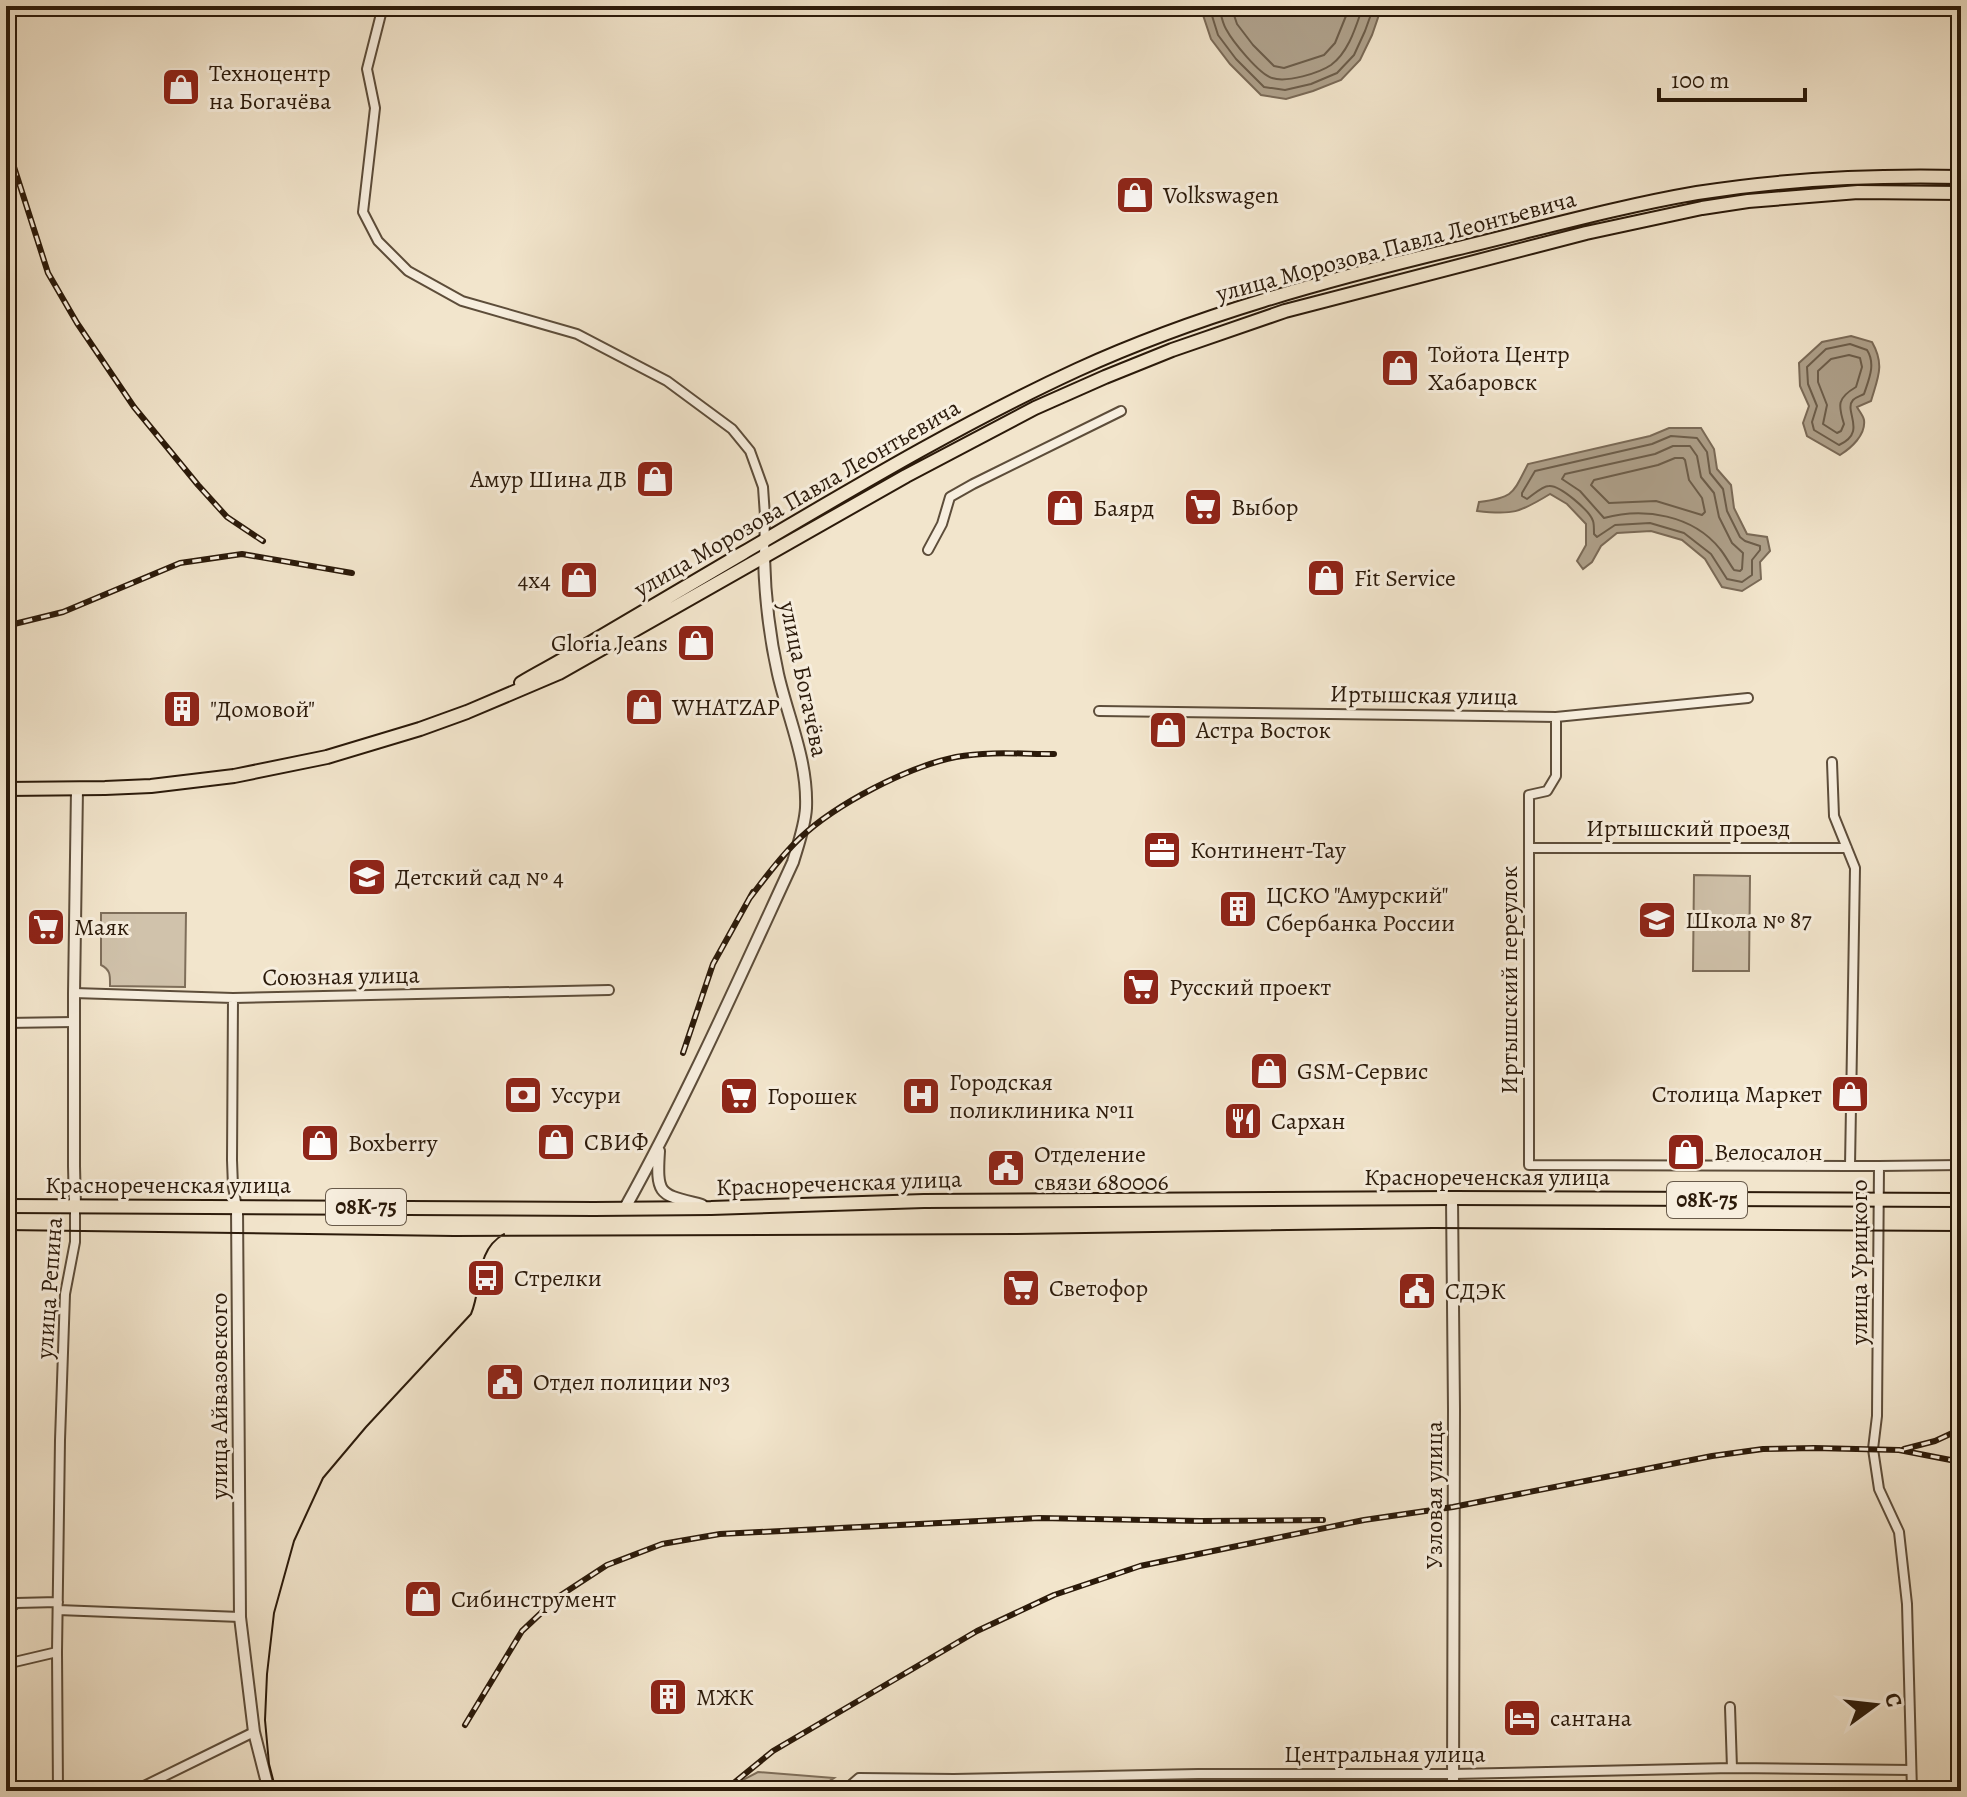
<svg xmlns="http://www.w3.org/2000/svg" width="1967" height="1797" font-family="Alegreya,serif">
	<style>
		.green { fill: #d0c2ab; stroke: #7e6e5a; stroke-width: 2 }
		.water { fill: #aea08a; stroke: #7a6a57; stroke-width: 2 }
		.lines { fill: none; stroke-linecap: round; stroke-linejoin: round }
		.shore { stroke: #6c5d4a; stroke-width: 2 }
		.minor-casing { stroke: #5d4d3a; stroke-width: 12 }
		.tertiary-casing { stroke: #5d4d3a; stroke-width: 14 }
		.primary-casing { stroke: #2b1a0a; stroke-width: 16 }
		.minor { stroke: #f7eede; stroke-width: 8 }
		.tertiary { stroke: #f7eede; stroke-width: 10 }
		.primary { stroke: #f2e5cc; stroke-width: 12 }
		.tram { stroke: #2b1a0a; stroke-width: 2 }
		.rail-casing { stroke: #2b1a0a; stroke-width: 6 }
		.rail { stroke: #f7eede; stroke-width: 3; stroke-dasharray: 9; stroke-linecap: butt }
		.labels { text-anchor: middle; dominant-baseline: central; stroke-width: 6; stroke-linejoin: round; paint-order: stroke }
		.shield { fill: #f7eede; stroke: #685a4a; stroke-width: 2 }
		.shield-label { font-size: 22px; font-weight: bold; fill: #2b1a0a }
		.poi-label { font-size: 24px; fill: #2b1a0a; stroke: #f7eede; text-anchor: start }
		.street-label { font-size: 24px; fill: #2b1a0a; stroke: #f7eede }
	</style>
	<rect width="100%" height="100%" fill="#f2e5cc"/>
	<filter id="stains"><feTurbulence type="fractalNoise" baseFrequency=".0025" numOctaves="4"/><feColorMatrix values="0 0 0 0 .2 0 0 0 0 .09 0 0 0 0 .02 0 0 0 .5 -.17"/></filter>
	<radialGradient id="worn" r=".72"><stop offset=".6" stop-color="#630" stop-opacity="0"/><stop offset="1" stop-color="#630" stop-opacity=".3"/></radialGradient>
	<!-- green -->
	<path class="green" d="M1694 875 1750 876 1749 971H1693Z
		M101 913H186L185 987 110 986C110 976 111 970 101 965Z
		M758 1772 834 1778 814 1791H722Z
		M1906 1782V1791H1474V1786Z"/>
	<!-- water -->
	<path class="water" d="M1200 6H1382L1372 35 1360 60 1341 80 1313 91 1286 99 1261 95 1230 64 1211 39Z
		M1851 336 1872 342C1885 365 1878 377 1871 401L1857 407C1859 411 1863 415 1864 420 1866 435 1851 448 1840 455L1807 436 1803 423 1809 406 1800 386 1799 363 1822 342Z
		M1669 428H1701L1714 449 1717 469 1731 485 1734 508 1747 534 1767 537 1770 551 1760 562 1761 579 1742 591 1722 587 1705 559 1682 540 1651 531 1617 533 1601 546 1592 562 1583 569 1577 561 1586 545V524L1567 504 1550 494C1519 513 1513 515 1477 511L1479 502C1514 497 1512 495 1528 464L1650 436Z"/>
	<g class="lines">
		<!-- shore -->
		<path class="shore" d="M1209 6 1218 35 1236 59 1264 87 1285 90 1311 84 1337 73 1354 55 1365 31 1374 6
			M1219 6C1221 14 1222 22 1226 29 1233 42 1259 74 1272 78 1287 83 1319 73 1331 65 1349 52 1356 26 1363 6
			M1231 6 1237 24 1253 45 1274 66 1284 68 1324 55 1335 43 1350 6
			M1850 344 1867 350C1876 364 1869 379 1864 394 1860 396 1856 397 1853 400 1843 411 1868 432 1839 445L1814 430 1812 422 1817 406 1808 384 1807 367 1826 349Z
			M1849 355 1860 358 1862 367 1856 387C1837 398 1838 405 1844 424L1841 431 1837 433 1823 424 1827 405 1818 382V371L1831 359Z
			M1671 436 1697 438 1707 452 1710 473 1723 489 1727 511 1740 537 1745 541 1760 546V550L1752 560V575L1742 582 1727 579 1711 554 1684 533 1650 523 1615 525 1597 537 1594 534C1594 532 1594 523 1593 521 1590 511 1560 485 1549 486 1542 486 1533 495 1527 499L1522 496V493L1535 471 1652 444Z
			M1673 446H1690L1697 456 1701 477 1714 493 1719 517 1732 543 1743 553 1742 569 1740 571 1734 570C1729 563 1725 555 1720 549 1693 515 1644 507 1604 518L1580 491 1562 479 1565 474 1655 454Z
			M1675 458H1683L1685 460 1689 480 1702 498 1705 512 1702 515 1656 501 1609 503 1591 485 1594 480 1658 465Z"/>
		<defs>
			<path id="minor" d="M383 6 367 69 375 108 363 212 378 241 408 271 462 301 577 334 667 381 732 429 750 451 763 487 765 516 764 557
				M928 550 942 524 950 497 973 484 1121 411
				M1099 711 1556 717 1748 698
				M1556 717V776L1547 791 1529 795V1165L1850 1166
				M1832 762 1834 816 1855 868 1850 1166H1879L1877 1416 1873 1449 1879 1489 1899 1532 1907 1604 1912 1791
				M1529 848H1847
				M74 993 233 998 609 990
				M233 998 232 1160 233 1187 237 1207
				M6 1023 74 1022
				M1879 1166 1961 1165
				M58 1610 240 1617
				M6 1612 16 1603 58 1602
				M6 1664 57 1652
				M1730 1707 1732 1768
				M1048 1778V1791
				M138 1789 254 1732
				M58 1791 57 1652 60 1440 65 1294 75 1242V1206
				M844 1791 859 1778 954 1779 1198 1774H1453L1732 1768 1911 1770"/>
			<path id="tertiary" d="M659 1151C656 1197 660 1194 702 1205
				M1452 1198 1454 1409 1453 1791
				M75 1206 74 1166V993L77 789
				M237 1207 240 1617 254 1732 269 1791
				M625 1208C687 1096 739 979 793 862 798 845 805 826 806 808 808 761 788 718 778 674 769 634 765 598 764 557"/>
			<path id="primary" d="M521 683C539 672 558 663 575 652 631 619 687 586 743 553 852 489 962 423 1077 370 1197 315 1327 280 1455 249 1535 230 1616 207 1697 193 1785 179 1872 175 1961 177
				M6 789 105 788 151 786 234 776 327 757 420 729 467 712 559 673 906 476 1035 408 1105 377 1172 350 1285 311 1586 233 1702 208 1748 201 1858 192 1961 193
				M6 1206 594 1209 711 1208 924 1201 1452 1198 1961 1200"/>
		</defs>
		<!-- minor casing -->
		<use href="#minor" class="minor-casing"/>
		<!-- tertiary casing -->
		<use href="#tertiary" class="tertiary-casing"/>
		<!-- primary casing -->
		<use href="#primary" class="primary-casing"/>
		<!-- minor -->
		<use href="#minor" class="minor"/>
		<!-- tertiary -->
		<use href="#tertiary" class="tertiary"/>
		<!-- primary -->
		<use href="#primary" class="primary"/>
		<!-- tram -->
		<path class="tram" d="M6 1230 454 1236 1017 1234 1433 1228 1961 1231
			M276 1791 269 1764 265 1720 267 1674 274 1613 294 1541 323 1478 366 1427 471 1314C483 1286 474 1251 504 1234"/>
		<defs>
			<path id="rail" d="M6 151 14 167 48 273 77 323 134 407 198 485 227 517 263 541
				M6 626 63 612 180 563 242 554 352 573
				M749 899C765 878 781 856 800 838 836 804 907 767 956 757 988 751 1022 754 1054 754
				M683 1053 713 964 753 892
				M1904 1449 1935 1441 1961 1429
				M465 1725 522 1631 558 1597 607 1565 662 1544 720 1534 1039 1518 1200 1521 1323 1520
				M724 1791 773 1751 977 1631 1054 1595 1140 1566 1364 1520 1453 1507 1712 1456 1763 1449 1814 1448 1899 1450 1961 1462"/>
		</defs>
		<!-- rail casing -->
		<use href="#rail" class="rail-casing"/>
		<!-- rail -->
		<use href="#rail" class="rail"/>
	</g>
	<!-- icons -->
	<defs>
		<symbol id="shop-square" viewBox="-11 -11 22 22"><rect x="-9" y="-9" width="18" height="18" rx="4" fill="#8f2418" stroke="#f7eede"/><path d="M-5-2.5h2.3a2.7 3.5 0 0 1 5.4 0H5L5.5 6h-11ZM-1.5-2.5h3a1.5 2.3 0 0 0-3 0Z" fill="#fff"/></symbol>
		<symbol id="supermarket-square" viewBox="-11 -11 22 22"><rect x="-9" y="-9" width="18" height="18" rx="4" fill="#8f2418" stroke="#f7eede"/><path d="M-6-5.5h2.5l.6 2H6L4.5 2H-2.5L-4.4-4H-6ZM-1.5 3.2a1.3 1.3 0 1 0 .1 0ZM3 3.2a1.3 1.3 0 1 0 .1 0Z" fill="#fff"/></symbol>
		<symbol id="building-square" viewBox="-11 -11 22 22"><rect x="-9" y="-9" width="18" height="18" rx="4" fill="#8f2418" stroke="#f7eede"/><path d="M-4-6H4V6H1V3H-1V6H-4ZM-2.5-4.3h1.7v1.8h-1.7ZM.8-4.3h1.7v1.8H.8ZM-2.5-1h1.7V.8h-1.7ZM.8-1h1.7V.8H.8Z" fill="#fff"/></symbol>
		<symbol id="office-square" viewBox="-11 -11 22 22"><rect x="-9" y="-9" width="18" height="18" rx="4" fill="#8f2418" stroke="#f7eede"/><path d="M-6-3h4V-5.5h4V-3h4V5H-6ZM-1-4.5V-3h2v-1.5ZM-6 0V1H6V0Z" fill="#fff"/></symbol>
		<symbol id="school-square" viewBox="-11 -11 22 22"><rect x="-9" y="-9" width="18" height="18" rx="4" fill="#8f2418" stroke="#f7eede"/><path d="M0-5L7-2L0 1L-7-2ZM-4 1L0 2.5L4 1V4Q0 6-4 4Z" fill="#fff"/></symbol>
		<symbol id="bank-square" viewBox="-11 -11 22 22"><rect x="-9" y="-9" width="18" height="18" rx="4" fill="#8f2418" stroke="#f7eede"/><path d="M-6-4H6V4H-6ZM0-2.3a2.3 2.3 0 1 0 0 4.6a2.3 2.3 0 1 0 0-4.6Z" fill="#fff"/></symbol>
		<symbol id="hospital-square" viewBox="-11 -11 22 22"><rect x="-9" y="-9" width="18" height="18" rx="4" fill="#8f2418" stroke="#f7eede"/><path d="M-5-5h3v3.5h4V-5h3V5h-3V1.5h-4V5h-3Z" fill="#fff"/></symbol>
		<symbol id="restaurant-square" viewBox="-11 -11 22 22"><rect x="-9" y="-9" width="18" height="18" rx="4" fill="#8f2418" stroke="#f7eede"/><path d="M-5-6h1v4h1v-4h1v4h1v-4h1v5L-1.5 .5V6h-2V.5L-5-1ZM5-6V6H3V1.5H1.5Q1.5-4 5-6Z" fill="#fff"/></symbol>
		<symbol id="civic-square" viewBox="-11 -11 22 22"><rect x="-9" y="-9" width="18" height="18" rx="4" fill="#8f2418" stroke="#f7eede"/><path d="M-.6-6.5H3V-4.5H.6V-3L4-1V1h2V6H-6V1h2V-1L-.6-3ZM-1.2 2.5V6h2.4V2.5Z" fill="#fff"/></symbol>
		<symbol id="bus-square" viewBox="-11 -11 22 22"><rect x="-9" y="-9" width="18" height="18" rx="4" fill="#8f2418" stroke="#f7eede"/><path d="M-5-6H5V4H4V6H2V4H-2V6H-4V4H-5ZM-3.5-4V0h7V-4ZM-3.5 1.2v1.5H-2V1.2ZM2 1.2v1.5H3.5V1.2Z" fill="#fff"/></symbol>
		<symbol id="hotel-square" viewBox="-11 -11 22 22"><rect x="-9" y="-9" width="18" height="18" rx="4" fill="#8f2418" stroke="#f7eede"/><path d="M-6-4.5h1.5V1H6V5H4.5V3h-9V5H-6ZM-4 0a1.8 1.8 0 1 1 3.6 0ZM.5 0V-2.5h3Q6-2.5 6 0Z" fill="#fff"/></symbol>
	</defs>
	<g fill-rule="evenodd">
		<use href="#shop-square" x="159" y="65" width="44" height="44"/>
		<use href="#shop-square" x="1113" y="173" width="44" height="44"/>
		<use href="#shop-square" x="1378" y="346" width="44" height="44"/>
		<use href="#shop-square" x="633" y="457" width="44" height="44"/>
		<use href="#supermarket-square" x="1181" y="485" width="44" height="44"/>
		<use href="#shop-square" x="1043" y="486" width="44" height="44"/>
		<use href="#shop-square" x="1304" y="556" width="44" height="44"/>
		<use href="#shop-square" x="557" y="558" width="44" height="44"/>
		<use href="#shop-square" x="674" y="621" width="44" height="44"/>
		<use href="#shop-square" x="622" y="685" width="44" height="44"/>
		<use href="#building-square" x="160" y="687" width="44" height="44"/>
		<use href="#shop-square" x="1146" y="708" width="44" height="44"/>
		<use href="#office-square" x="1140" y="828" width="44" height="44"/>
		<use href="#school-square" x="345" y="855" width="44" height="44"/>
		<use href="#building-square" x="1216" y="887" width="44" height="44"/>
		<use href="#school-square" x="1635" y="898" width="44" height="44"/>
		<use href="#supermarket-square" x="24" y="905" width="44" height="44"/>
		<use href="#supermarket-square" x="1119" y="965" width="44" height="44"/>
		<use href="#shop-square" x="1247" y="1049" width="44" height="44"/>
		<use href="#shop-square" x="1828" y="1072" width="44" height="44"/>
		<use href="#bank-square" x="501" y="1073" width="44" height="44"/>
		<use href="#supermarket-square" x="717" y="1074" width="44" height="44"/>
		<use href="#hospital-square" x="899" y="1074" width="44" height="44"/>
		<use href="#restaurant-square" x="1221" y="1099" width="44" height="44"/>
		<use href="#shop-square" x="534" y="1120" width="44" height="44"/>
		<use href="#shop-square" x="298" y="1121" width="44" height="44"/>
		<use href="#shop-square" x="1664" y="1130" width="44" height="44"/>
		<use href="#civic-square" x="984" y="1146" width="44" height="44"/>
		<use href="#bus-square" x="464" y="1256" width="44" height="44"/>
		<use href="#supermarket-square" x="999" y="1266" width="44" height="44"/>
		<use href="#civic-square" x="1395" y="1269" width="44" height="44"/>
		<use href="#civic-square" x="483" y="1360" width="44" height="44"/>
		<use href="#shop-square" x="401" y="1577" width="44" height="44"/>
		<use href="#building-square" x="646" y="1675" width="44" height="44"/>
		<use href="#hotel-square" x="1500" y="1696" width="44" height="44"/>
	</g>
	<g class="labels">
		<!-- shield labels -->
		<g class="shield">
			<rect x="1667" y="1182" width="80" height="36" rx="6"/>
			<rect x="326" y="1189" width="80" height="36" rx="6"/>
		</g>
		<g class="shield-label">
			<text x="1707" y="1200">08К-75</text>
			<text x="366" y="1207">08К-75</text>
		</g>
		<!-- poi labels -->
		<g class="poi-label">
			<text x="209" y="73">Техноцентр<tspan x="209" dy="28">на Богачёва</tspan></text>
			<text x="1163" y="195">Volkswagen</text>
			<text x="1428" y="354">Тойота Центр<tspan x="1428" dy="28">Хабаровск</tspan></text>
			<text x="627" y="479" text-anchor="end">Амур Шина ДВ</text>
			<text x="1231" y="507">Выбор</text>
			<text x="1093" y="508">Баярд</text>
			<text x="1354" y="578">Fit Service</text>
			<text x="551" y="580" text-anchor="end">4х4</text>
			<text x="668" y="643" text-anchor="end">Gloria Jeans</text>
			<text x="672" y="707">WHATZAP</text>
			<text x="210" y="709">"Домовой"</text>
			<text x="1196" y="730">Астра Восток</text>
			<text x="1190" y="850">Континент-Тау</text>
			<text x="395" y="877">Детский сад № 4</text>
			<text x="1266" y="895">ЦСКО "Амурский"<tspan x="1266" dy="28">Сбербанка России</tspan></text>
			<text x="1685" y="920">Школа № 87</text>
			<text x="74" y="927">Маяк</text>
			<text x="1169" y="987">Русский проект</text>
			<text x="1297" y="1071">GSM-Сервис</text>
			<text x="949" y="1082">Городская<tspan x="949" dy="28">поликлиника №11</tspan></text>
			<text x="1822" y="1094" text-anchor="end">Столица Маркет</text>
			<text x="551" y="1095">Уссури</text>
			<text x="767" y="1096">Горошек</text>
			<text x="1271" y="1121">Сархан</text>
			<text x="584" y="1142">СВИФ</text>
			<text x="348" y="1143">Boxberry</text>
			<text x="1714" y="1152">Велосалон</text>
			<text x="1034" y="1154">Отделение<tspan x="1034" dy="28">связи 680006</tspan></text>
			<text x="514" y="1278">Стрелки</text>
			<text x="1049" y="1288">Светофор</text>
			<text x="1445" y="1291">СДЭК</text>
			<text x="533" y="1382">Отдел полиции №3</text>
			<text x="451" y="1599">Сибинструмент</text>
			<text x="696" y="1697">МЖК</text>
			<text x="1550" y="1718">сантана</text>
		</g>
		<!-- street labels -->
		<g class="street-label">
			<text transform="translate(1396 246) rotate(-15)">улица Морозова Павла Леонтьевича</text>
			<text transform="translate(797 498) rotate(-30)">улица Морозова Павла Леонтьевича</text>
			<text transform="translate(804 679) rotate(78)">улица Богачёва</text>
			<text transform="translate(1424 695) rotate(1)">Иртышская улица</text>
			<text x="1688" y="828">Иртышский проезд</text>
			<text transform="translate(341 976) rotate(-1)">Союзная улица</text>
			<text transform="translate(1509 980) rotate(-90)">Иртышский переулок</text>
			<text x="1487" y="1177">Краснореченская улица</text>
			<text transform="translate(839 1183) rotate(-2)">Краснореченская улица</text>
			<text x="168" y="1185">Краснореченская улица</text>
			<text transform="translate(1859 1262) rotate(-90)">улица Урицкого</text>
			<text transform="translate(49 1288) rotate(-86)">улица Репина</text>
			<text transform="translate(219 1396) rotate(-90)">улица Айвазовского</text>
			<text transform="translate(1434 1495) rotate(-90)">Узловая улица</text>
			<text x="1385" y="1754">Центральная улица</text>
		</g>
	</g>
	<!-- margin -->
	<rect width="1967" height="1797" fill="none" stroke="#f2e5cc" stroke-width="32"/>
	<rect x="8" y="8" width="1951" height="1781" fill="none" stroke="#2b1a0a" stroke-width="4"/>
	<rect x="16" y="16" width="1935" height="1765" fill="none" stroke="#2b1a0a" stroke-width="2"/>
	<!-- north arrow -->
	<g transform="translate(1875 1705) rotate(75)" stroke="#f7eede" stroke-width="6" paint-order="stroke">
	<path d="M0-6L14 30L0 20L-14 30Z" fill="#2b1a0a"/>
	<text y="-12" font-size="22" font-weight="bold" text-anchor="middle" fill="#2b1a0a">С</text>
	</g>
	<!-- scale -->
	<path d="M1659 88v12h146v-12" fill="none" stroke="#2b1a0a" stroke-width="4"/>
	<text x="1671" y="88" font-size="24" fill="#2b1a0a" stroke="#f7eede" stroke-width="6" paint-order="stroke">100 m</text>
	<rect width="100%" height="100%" filter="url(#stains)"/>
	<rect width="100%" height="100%" fill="url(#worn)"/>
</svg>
